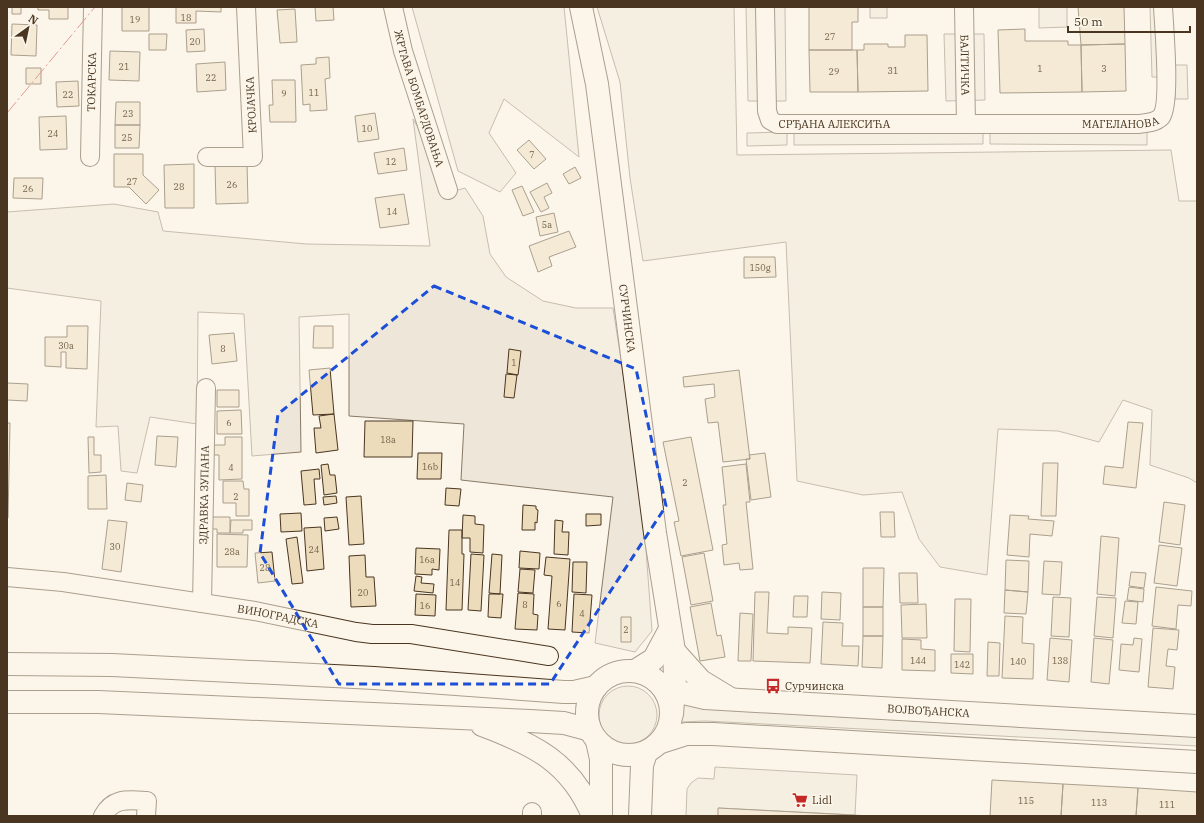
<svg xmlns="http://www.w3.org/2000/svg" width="1204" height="823" font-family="'IBM Plex Serif',serif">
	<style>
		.green { fill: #ede6d9; stroke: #887966 }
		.parking { fill: #ede7d9; stroke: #887966 }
		.building { fill: #ecdcbc; stroke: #4a3520 }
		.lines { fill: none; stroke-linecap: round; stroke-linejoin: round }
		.minor-casing { stroke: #4a3520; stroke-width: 20 }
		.major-casing { stroke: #4a3520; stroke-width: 24 }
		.highway-casing { stroke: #4a3520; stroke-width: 24 }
		.minor { stroke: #fbf6e9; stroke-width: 18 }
		.major { stroke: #fbf6e9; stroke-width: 22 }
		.highway { stroke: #fbf6e9; stroke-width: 22 }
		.power { stroke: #c62828; stroke-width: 1; stroke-dasharray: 14 3 2 3; stroke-linecap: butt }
		.marked { fill: none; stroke: #1d4ed8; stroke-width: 3; stroke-dasharray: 8 5; stroke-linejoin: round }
		.labels { text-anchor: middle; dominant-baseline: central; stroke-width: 3; stroke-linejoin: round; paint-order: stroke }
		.number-label { font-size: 9px; fill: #725f47 }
		.street-label { font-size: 11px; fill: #4a3520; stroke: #fbf6e9 }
		.poi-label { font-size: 11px; fill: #4a3520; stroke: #fbf6e9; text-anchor: start }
	</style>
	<rect width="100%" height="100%" fill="#fbf6e9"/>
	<!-- green -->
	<path class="green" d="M412 7H564L579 157 504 99 489 133 516 173 500 192 458 171Z
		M597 7H734L737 155 1171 150 1179 201H1197V483L1189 478 1150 465 1152 410 1123 400 1099 442 1058 431 998 429 987 575 940 567 919 539 902 492 863 495 797 481 786 242 643 261 630 178 620 82Z
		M870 7H887V18H870Z
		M1039 7H1067V27L1039 28Z
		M413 119 427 143 444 194 465 188 483 216 490 254 506 277 543 301 576 308H613L642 495 652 631 635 652 595 643 613 497 461 480 464 424 349 416V314L299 317 301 452 252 456 244 314 198 312 197 424 150 417 137 473 121 471 118 426 96 427 101 301 7 288V212L114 204 158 212 163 231 306 244 430 246Z
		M599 715a29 29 0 1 1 58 0a29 29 0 1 1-58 0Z
		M682 703 703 709 1197 737V746L705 721 681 722Z"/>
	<!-- parking -->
	<path class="parking" d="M746 7H785L786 101H748Z
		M1150 7H1156L1159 77H1152Z
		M944 34H984L985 100 946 101Z
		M1175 65H1187L1188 99H1175Z
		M983 131V144L794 145V133Z
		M990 131 1147 132V145L990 144Z
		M787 132V145L747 146V133Z
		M715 767 857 775 855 815 719 808 718 816H686L687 789 691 783 698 778 714 779Z"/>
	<!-- building -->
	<path class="building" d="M12 7H21V14H12Z
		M38 7H68V19H49V10H38Z
		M122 7H149V31H122Z
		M176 7H221V12L196 11V23H176Z
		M315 7H333L334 20 316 21Z
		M809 7H858V22H852V50H809Z
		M1078 7H1124L1125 44 1081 45Z
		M295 9 297 42 280 43 277 10Z
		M12 24 37 25 36 56 11 55Z
		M204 29 205 51 187 52 186 30Z
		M1025 29V41H1068V45H1081L1082 92 1000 93 998 30Z
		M149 34H167L166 50H149Z
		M905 35H927L928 91 858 92 857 50H864V44H888V47H905Z
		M1125 44 1126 91 1082 92 1081 45Z
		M809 50H857L858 92H810Z
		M110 51 140 52 139 81 109 80Z
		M329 57 330 78 325 79 327 110 310 111V104L303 105 301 65 316 64V58Z
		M225 62 226 90 197 92 196 64Z
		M26 68H41V84H26Z
		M272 80H295L296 122H270L269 105H273Z
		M78 81 79 106 57 107 56 82Z
		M116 102H140V125H115Z
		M375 113 379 139 358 142 355 116Z
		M66 116 67 149 40 150 39 117Z
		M115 125H140L139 148H115Z
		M529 140 546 159 534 169 517 150Z
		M404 148 407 170 378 174 374 153Z
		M114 154H143V175L159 190 146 204 129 187H114Z
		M194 164V208H165L164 165Z
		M247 164 248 203 216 204 215 165Z
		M575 167 581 178 569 184 563 174Z
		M14 178H43L42 199 13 198Z
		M547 183 552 193 544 197 549 208 541 212 530 192Z
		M522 186 534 212 523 216 512 190Z
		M404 194 409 224 380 228 375 198Z
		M554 213 558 232 540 236 536 217Z
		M569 231 576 247 549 257 552 266 538 272 529 246Z
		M744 257H775L776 277 744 278Z
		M67 326H88L87 369 66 368V352H61V367L45 366V337H67Z
		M314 326H333V348H313Z
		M234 333 237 361 212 364 209 335Z
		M509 349 521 351 518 375 507 373Z
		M330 368 334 414 313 415 309 370Z
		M739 370 750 459 723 462 718 422 708 423 705 399 715 397 714 384 684 387 683 377Z
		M506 374 517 375 514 398 504 397Z
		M7 383 28 384 27 401 7 400Z
		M217 390H239V407H217Z
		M241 410 242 434H217V411Z
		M334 414 338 450 316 453 314 428H321L319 416Z
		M365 421H413L412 457H364Z
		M1128 422 1143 423 1136 488 1103 484 1105 466 1123 468Z
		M7 423H10L8 518H7Z
		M157 436 178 437 176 467 155 465Z
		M88 437H94V455H101V472L89 473Z
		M225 437H242V479L219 480V455H212V445H225Z
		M691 437 713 550 681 556 674 522 679 521 663 442Z
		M418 453H442L441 479H417Z
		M765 453 771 497 751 500 746 459H750L749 455Z
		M1043 463H1058L1056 516H1041Z
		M328 464 330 475H335L337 493 324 495 321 465Z
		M746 464 750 502H746L753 569 740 570 739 563 724 565 722 545 727 544 723 505H726L722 467Z
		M319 469 320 479H314L316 504 304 505 301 471Z
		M106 475 107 509H88V476Z
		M223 481H243L244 489H249V516H236V503H223Z
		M127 483 143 485 141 502 125 500Z
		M446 488 461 489 459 506 445 505Z
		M336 496 337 503 324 505 323 497Z
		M361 496 364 544 349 545 346 497Z
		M1164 502 1185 505 1180 545 1159 542Z
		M523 505 536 506V509L538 510 537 523 535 522V530H522Z
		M880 512H894L895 537H881Z
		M301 513 302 531 281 532 280 514Z
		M586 514H601V525L586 526Z
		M463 515 475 516V524L484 525 483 553 470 552V538H462Z
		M1010 515 1029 516 1028 519 1054 521 1052 536 1030 534 1029 557 1007 555Z
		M211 517H230V533H217V529H211Z
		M337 517 339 529 325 531 324 518Z
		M108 520 127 522 121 572 102 569Z
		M231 520H252V530H243V533H230Z
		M555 520 563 521 562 532H569L568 555 554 554Z
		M321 527 324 569 307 571 304 528Z
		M449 530H462V554H464L462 610H446Z
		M217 534 248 535 247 567H217Z
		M1101 536 1119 538 1115 596 1097 594Z
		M297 537 303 583 292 584 286 539Z
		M1159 545 1182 548 1177 586 1154 583Z
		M416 548 440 549 439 570 432 569V575L415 574Z
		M520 551 540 553 539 569 519 568Z
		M272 552 275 581 258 583 255 553Z
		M704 553 713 601 691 605 682 557Z
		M471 554 484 555 481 611 468 610Z
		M492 554 502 555 500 594 489 593Z
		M365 555 366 577H374L376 606 351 607 349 556Z
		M546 557 570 559 565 630 548 629 552 576 544 575Z
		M1006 560 1029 561 1028 592 1005 590Z
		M1044 561 1062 562 1060 595 1042 594Z
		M573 562H587L586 593 572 592Z
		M863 568H884L883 607H863Z
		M520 569 535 570 533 593 518 592Z
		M1131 572 1146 573 1144 588 1129 586Z
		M899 573H917L918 603H900Z
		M416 576 422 577 421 583 434 584 433 593 414 591Z
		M1129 587 1144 589 1143 602 1127 600Z
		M1156 587 1192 591 1191 606 1178 605 1176 629 1152 626Z
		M1005 590 1028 592 1026 614 1004 613Z
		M755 592H769L767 633 788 634V627L812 628 810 663 753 661Z
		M822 592 841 593 840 620 821 619Z
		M518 593 534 594 533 614 538 615 537 630 515 629Z
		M416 594 436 595 435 616 415 615Z
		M489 594H503L501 618 488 617Z
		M574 594 592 595 589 633 572 632Z
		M794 596H808L807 617H793Z
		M1053 597 1071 598 1069 637 1051 636Z
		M1097 597 1116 598 1113 638 1094 636Z
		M955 599H971L970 652 954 651Z
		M1125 601 1138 602 1136 624 1122 623Z
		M711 603 717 636 721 635 725 657 700 661 690 607Z
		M926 604 927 638H902L901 605Z
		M863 607H883V636H863Z
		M740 613 753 614 751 661H738Z
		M1005 616 1023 617 1022 643 1034 644 1033 679 1002 678Z
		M621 617H631V642H621Z
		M823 622 843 623 842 646H859L858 666 821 664Z
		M1153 628 1179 630 1177 650 1168 649 1166 666 1175 667 1173 689 1148 687Z
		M863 636H883L882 668 862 667Z
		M1050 638 1072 640 1069 682 1047 680Z
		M1094 638 1113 640 1109 684 1091 682Z
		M1134 638 1142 639 1139 672 1119 670 1121 644 1133 645Z
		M902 639 921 640V649L935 650V671L902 670Z
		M988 642 1000 643 999 676H987Z
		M951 654H973V674L951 673Z
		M992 780 1063 784 1061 816H990Z
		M1063 784 1138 788 1136 816H1061Z
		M1138 788 1197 792V816H1136Z
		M718 808 871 816H718Z"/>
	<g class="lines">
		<defs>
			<g id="minor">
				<path id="s1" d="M393 7 403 51 448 190"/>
				<path id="s2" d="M765 7 767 111 770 120 777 124H1138C1146 123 1155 123 1161 117 1171 105 1164 26 1163 7"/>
				<path id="s3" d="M964 7 966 124"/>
				<path id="s4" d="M90 157 93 7"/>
				<path d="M207 157H253L246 7"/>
				<path id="s5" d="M7 577 63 582 255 611 356 632 372 634H411L549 656"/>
				<path id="s6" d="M202 603 206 388"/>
				<path d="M103 816C113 797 129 800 147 801L146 816"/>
				<path d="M532 816V812"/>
			</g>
			<g id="major">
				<path id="s7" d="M581 7 597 84 655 533 674 651 675 677 672 714"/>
				<path d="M674 651 701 681 729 698"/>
				<circle cx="629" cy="713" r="42"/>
				<path d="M635 671 654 659 669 631"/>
				<path id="s8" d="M661 685 675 691 705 698 1197 726"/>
				<path d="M597 741 601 759V816"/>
				<path d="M661 742 686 734H713L1197 762"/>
				<path d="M640 816 642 765 646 753"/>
			</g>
			<path id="highway" d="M7 664 112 665 374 678 564 692H574L596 687
				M7 702H98L530 721 564 723 590 730
				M482 725C533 744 571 762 593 816"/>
		</defs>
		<!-- minor casing -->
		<use href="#minor" class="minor-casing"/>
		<!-- major casing -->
		<use href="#major" class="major-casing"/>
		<!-- highway casing -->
		<use href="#highway" class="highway-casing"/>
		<!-- minor -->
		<use href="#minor" class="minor"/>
		<!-- major -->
		<use href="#major" class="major"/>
		<!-- highway -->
		<use href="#highway" class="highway"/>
		<!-- power -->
		<path class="power" d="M7 113 95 7"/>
	</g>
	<!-- marked area -->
	<path d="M0 0H1204V823H0ZM434 286 636 369 666 506 550 684H339L260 553 278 414Z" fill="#fbf6e9" fill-opacity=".55" fill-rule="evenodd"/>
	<path class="marked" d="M434 286 636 369 666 506 550 684H339L260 553 278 414Z"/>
	<!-- icons -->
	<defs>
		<symbol id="bus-bare" viewBox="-9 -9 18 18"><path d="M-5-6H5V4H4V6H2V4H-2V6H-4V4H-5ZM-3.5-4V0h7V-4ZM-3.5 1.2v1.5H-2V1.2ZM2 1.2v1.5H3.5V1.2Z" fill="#c62828" stroke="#fbf6e9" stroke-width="2.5" paint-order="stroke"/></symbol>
		<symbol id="supermarket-bare" viewBox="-9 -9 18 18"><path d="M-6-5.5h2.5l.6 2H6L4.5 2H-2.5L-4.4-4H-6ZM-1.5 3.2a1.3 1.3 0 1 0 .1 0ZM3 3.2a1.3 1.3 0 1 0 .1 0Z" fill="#c62828" stroke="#fbf6e9" stroke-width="2.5" paint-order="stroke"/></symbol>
	</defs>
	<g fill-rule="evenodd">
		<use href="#bus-bare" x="762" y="675" width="22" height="22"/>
		<use href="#supermarket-bare" x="789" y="789" width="22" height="22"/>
	</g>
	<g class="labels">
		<!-- number labels -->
		<g class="number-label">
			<text x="186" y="17">18</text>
			<text x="135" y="19">19</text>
			<text x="830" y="36">27</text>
			<text x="195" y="41">20</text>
			<text x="124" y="66">21</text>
			<text x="1040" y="68">1</text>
			<text x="1104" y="68">3</text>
			<text x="893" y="70">31</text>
			<text x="834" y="71">29</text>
			<text x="211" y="77">22</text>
			<text x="314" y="92">11</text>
			<text x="284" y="93">9</text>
			<text x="68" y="94">22</text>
			<text x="128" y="113">23</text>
			<text x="367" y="128">10</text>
			<text x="53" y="133">24</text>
			<text x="127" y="137">25</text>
			<text x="532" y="154">7</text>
			<text x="391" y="161">12</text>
			<text x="132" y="181">27</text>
			<text x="232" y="184">26</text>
			<text x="179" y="186">28</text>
			<text x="28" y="188">26</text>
			<text x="392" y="211">14</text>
			<text x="547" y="224">5a</text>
			<text x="760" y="267">150g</text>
			<text x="66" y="345">30a</text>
			<text x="223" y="348">8</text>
			<text x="514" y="362">1</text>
			<text x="229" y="422">6</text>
			<text x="388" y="439">18a</text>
			<text x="430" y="466">16b</text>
			<text x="231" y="467">4</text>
			<text x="685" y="482">2</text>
			<text x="236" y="496">2</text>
			<text x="115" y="546">30</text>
			<text x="314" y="549">24</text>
			<text x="232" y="551">28a</text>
			<text x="427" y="559">16a</text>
			<text x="265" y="567">28</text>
			<text x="455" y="582">14</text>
			<text x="363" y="592">20</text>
			<text x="559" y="603">6</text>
			<text x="525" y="604">8</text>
			<text x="425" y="605">16</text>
			<text x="582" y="613">4</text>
			<text x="626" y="629">2</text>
			<text x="918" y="660">144</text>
			<text x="1060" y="660">138</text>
			<text x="1018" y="661">140</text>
			<text x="962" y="664">142</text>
			<text x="1026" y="800">115</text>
			<text x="1099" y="802">113</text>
			<text x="1167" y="804">111</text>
		</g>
		<!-- street labels -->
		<g class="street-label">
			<text stroke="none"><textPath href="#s3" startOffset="58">БАЛТИЧКА</textPath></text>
			<text stroke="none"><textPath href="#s4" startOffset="75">ТОКАРСКА</textPath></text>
			<text stroke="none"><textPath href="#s1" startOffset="95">ЖРТАВА БОМБАРДОВАЊА</textPath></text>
			<text transform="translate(251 105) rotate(-93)">КРОЈАЧКА</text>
			<text stroke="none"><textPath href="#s2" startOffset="465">МАГЕЛАНОВА</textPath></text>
			<text stroke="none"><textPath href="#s2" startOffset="179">СРЂАНА АЛЕКСИЋА</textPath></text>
			<text stroke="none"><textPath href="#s7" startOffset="315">СУРЧИНСКА</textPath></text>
			<text stroke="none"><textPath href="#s6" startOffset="108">ЗДРАВКА ЗУПАНА</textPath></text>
			<text stroke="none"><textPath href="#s5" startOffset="274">ВИНОГРАДСКА</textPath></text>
			<text stroke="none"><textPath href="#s8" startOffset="270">ВОЈВОЂАНСКА</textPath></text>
		</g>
		<!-- poi labels -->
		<g class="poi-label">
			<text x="785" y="686">Сурчинска</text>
			<text x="812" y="800">Lidl</text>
		</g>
	</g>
	<!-- border -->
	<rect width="1204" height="823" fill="none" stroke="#4a3520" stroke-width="16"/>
	<!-- north arrow -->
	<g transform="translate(28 28) rotate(33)" stroke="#fbf6e9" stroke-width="3" paint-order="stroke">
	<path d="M0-3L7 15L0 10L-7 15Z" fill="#4a3520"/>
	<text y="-6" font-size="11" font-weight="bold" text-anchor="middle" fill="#4a3520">N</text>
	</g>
	<!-- scale -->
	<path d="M1068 26v6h122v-6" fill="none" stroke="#4a3520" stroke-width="2"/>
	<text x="1074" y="26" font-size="12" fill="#4a3520" stroke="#fbf6e9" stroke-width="3" paint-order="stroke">50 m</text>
</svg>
